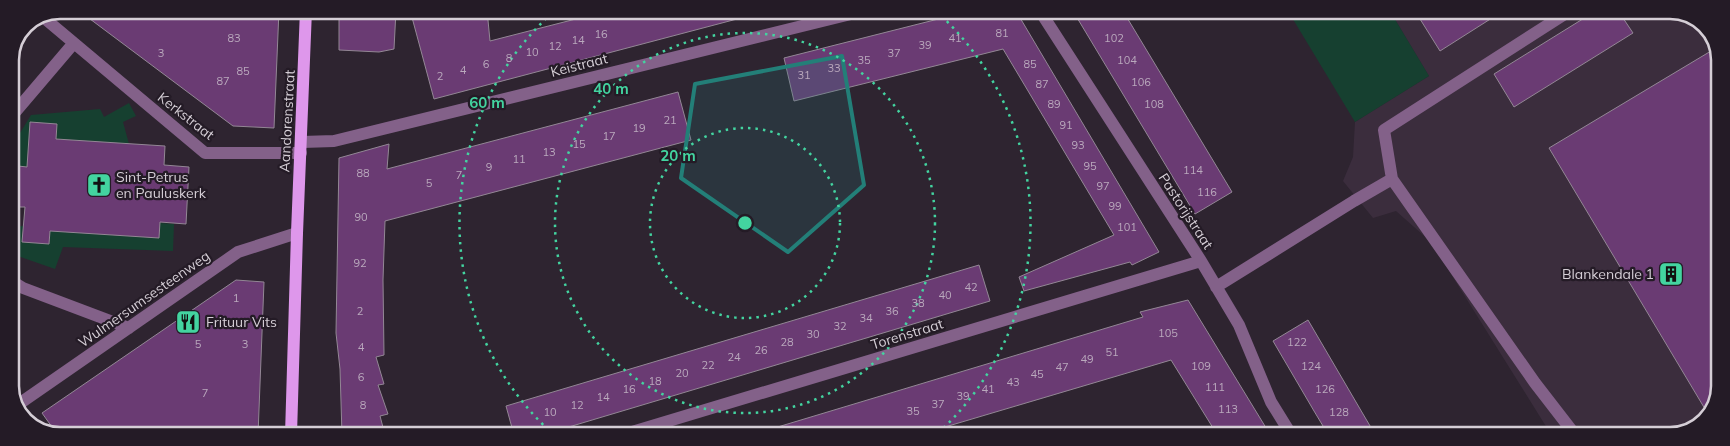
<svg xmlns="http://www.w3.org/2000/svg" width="1730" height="446" font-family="Mulish,sans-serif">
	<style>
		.built { fill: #3b2d3d }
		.green { fill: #164030 }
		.building { fill: #6a3b73; stroke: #938795 }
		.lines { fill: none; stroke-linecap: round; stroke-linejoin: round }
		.minor { stroke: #836189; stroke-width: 12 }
		.major { stroke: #de97eb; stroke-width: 12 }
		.marked { fill: #237f78; fill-opacity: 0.2; stroke: #237f78; stroke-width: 4; stroke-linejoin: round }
		.ring { fill: none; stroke: #43d4a0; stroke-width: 2.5; stroke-dasharray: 2.5 5 }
		.labels { text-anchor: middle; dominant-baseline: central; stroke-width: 4.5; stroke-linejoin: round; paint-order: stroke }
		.number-label { font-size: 11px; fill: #baa9bd }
		.street-label { font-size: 14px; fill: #d5ced6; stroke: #241b26 }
		.poi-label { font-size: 14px; fill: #d5ced6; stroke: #241b26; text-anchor: start }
		.rim { fill: none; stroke: #d5ced6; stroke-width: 2.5 }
		.centre { fill: #43d4a0; stroke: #241b26; stroke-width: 2.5 }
		.ring-label { font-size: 15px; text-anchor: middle; font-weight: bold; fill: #43d4a0; stroke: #241b26; stroke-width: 4.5; stroke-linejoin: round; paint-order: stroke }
	</style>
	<rect width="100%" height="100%" fill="#2e2430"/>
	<!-- built -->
	<path class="built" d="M1390 11 1683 12 1708 27 1720 56 1718 399 1701 426 1671 436H1552L1431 242 1396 211 1373 218 1343 181 1353 157 1355 122 1429 76Z"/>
	<!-- green -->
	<path class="green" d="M1288 11H1390L1429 76 1355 122Z
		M129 103 136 116 123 122 129 144 56 139 57 124 30 122 27 167 18 166 20 133 31 115 100 109 104 117Z
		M160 223 174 224 173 251 63 247 55 269 12 254 10 227 23 226 22 242 49 244 50 231 158 238Z"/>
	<!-- building -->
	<path class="building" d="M78 10H279L274 128 233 126Z
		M339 10H396L394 49 379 52 339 50Z
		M410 10H487L490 41 607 11H736L737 19 434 99Z
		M970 11H1016L1159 252 1132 265 1130 262 1024 291 1019 277 1114 235 1003 49 794 101 784 58Z
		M1073 11H1123L1232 192 1195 214Z
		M1415 11H1503L1440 51Z
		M1594 12H1619L1633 33 1514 107 1494 74Z
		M1716 48 1720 56 1718 399 1708 414 1549 148Z
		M678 92 691 140 385 221 383 280 384 355 376 357 384 384 378 385 388 414 380 416 385 435H342L340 369 336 333 339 158 389 144 387 169Z
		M30 122 57 124 56 139 165 146 164 165 189 167 186 224 160 222 159 238 50 231 49 244 22 242 25 207H16V199L10 196V174L18 171V166L27 167Z
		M979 265 990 301 542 435H514L506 406Z
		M236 280 264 282 258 435 57 434 42 413Z
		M1188 300 1271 436H1218L1171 360 918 435H772L771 429 1143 317 1140 312Z
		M1308 320 1363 414 1376 436H1329L1314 411 1273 341Z"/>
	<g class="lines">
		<!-- minor -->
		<path class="minor" d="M1040 11 1201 261 1239 325 1271 402 1292 436
			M1568 12 1384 130 1392 179 1535 383 1576 436
			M43 17 205 153H301
			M10 118 73 44
			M302 142 334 141 863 11
			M10 280 23 288 129 328
			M1216 287 1354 201 1392 179
			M16 406 238 252 297 233
			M622 435 1201 261"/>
		<!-- major -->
		<path class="major" d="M291 435 297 233 306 10"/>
	</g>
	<!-- marked area -->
	<path class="marked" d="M842 56 864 185 788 252 681 178 695 84Z"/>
	<!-- distance rings -->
	<g class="ring">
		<circle cx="745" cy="223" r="95"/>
		<circle cx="745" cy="223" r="190"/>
		<path d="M554 435A285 285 0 0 1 554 11M936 11A285 285 0 0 1 936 435"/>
	</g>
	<!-- icons -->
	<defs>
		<symbol id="church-square" viewBox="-11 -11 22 22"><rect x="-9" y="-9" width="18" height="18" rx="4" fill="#43d4a0" stroke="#241b26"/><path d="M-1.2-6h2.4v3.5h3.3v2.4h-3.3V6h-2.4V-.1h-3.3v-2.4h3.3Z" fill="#111"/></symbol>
		<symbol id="building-square" viewBox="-11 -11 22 22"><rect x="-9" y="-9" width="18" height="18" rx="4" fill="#43d4a0" stroke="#241b26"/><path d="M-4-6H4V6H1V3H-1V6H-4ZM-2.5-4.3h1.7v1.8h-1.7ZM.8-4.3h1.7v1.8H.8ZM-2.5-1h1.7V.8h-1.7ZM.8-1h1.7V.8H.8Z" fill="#111"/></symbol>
		<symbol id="restaurant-square" viewBox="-11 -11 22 22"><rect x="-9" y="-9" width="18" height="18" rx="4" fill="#43d4a0" stroke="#241b26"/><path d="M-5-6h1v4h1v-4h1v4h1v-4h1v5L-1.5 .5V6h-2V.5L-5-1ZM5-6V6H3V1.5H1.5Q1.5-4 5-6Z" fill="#111"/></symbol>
	</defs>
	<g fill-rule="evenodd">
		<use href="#church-square" x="85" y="171" width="28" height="28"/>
		<use href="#building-square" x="1657" y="260" width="28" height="28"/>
		<use href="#restaurant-square" x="174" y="308" width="28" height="28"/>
	</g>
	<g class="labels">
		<!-- number labels -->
		<g class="number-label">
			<text x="1002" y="33">81</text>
			<text x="601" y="34">16</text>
			<text x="234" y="38">83</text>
			<text x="955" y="38">41</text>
			<text x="1114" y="38">102</text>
			<text x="578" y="40">14</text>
			<text x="925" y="45">39</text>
			<text x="555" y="46">12</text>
			<text x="532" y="52">10</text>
			<text x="161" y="53">3</text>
			<text x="894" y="53">37</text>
			<text x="509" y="58">8</text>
			<text x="864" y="60">35</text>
			<text x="1127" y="60">104</text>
			<text x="486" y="64">6</text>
			<text x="1030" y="64">85</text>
			<text x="834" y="68">33</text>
			<text x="463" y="70">4</text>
			<text x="243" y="71">85</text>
			<text x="804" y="75">31</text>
			<text x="440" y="76">2</text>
			<text x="223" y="81">87</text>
			<text x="1141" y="82">106</text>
			<text x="1042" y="84">87</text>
			<text x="1054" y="104">89</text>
			<text x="1154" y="104">108</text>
			<text x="670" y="120">21</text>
			<text x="1066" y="125">91</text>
			<text x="639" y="128">19</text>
			<text x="609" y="136">17</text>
			<text x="579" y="144">15</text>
			<text x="1078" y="145">93</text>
			<text x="549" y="152">13</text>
			<text x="519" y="159">11</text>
			<text x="1090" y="166">95</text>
			<text x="489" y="167">9</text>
			<text x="1193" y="170">114</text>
			<text x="363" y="173">88</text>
			<text x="459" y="175">7</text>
			<text x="429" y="183">5</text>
			<text x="1103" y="186">97</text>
			<text x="1207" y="192">116</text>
			<text x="1115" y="206">99</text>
			<text x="361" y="217">90</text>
			<text x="1127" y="227">101</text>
			<text x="360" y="263">92</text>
			<text x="971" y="287">42</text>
			<text x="945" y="295">40</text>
			<text x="236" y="298">1</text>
			<text x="918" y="303">38</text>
			<text x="360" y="311">2</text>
			<text x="892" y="311">36</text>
			<text x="866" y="318">34</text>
			<text x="840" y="326">32</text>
			<text x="1168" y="333">105</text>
			<text x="813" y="334">30</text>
			<text x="787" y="342">28</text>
			<text x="1297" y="342">122</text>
			<text x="198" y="344">5</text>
			<text x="245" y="344">3</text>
			<text x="361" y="347">4</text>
			<text x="761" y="350">26</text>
			<text x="1112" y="352">51</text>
			<text x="734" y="357">24</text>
			<text x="1087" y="359">49</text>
			<text x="708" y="365">22</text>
			<text x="1201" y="366">109</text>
			<text x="1311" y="366">124</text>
			<text x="1062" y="367">47</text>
			<text x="682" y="373">20</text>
			<text x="1037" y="374">45</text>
			<text x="361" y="377">6</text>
			<text x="655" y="381">18</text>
			<text x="1013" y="382">43</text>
			<text x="1215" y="387">111</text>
			<text x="629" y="389">16</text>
			<text x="988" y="389">41</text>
			<text x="1325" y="389">126</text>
			<text x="205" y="393">7</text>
			<text x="963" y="396">39</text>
			<text x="603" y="397">14</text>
			<text x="938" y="404">37</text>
			<text x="363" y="405">8</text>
			<text x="577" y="405">12</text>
			<text x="1228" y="409">113</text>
			<text x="913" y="411">35</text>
			<text x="550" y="412">10</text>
			<text x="1339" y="412">128</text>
		</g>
		<!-- street labels -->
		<g class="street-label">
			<text transform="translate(579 65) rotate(-14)">Keistraat</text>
			<text transform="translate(186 116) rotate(38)">Kerkstraat</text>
			<text transform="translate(287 121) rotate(-87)">Aandorenstraat</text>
			<text transform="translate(1186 211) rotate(57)">Pastorijstraat</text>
			<text transform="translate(144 299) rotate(-35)">Wulmersumsesteenweg</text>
			<text transform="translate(907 334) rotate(-17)">Torenstraat</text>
		</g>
		<!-- poi labels -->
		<g class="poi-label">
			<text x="116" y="177">Sint-Petrus<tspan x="116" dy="16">en Pauluskerk</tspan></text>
			<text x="1654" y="274" text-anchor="end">Blankendale 1</text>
			<text x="206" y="322">Frituur Vits</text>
		</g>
	</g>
	<!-- crop -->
	<path d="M0 0H1730V446H0ZM60 19H1670A41 41 0 0 1 1711 60V386A41 41 0 0 1 1670 427H60A41 41 0 0 1 19 386V60A41 41 0 0 1 60 19Z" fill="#241b26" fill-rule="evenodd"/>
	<path class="rim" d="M60 19H1670A41 41 0 0 1 1711 60V386A41 41 0 0 1 1670 427H60A41 41 0 0 1 19 386V60A41 41 0 0 1 60 19Z"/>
	<circle cx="745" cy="223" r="8" class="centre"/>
	<g class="ring-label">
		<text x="611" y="94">40 m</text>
		<text x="487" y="108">60 m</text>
		<text x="678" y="161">20 m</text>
	</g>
</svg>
